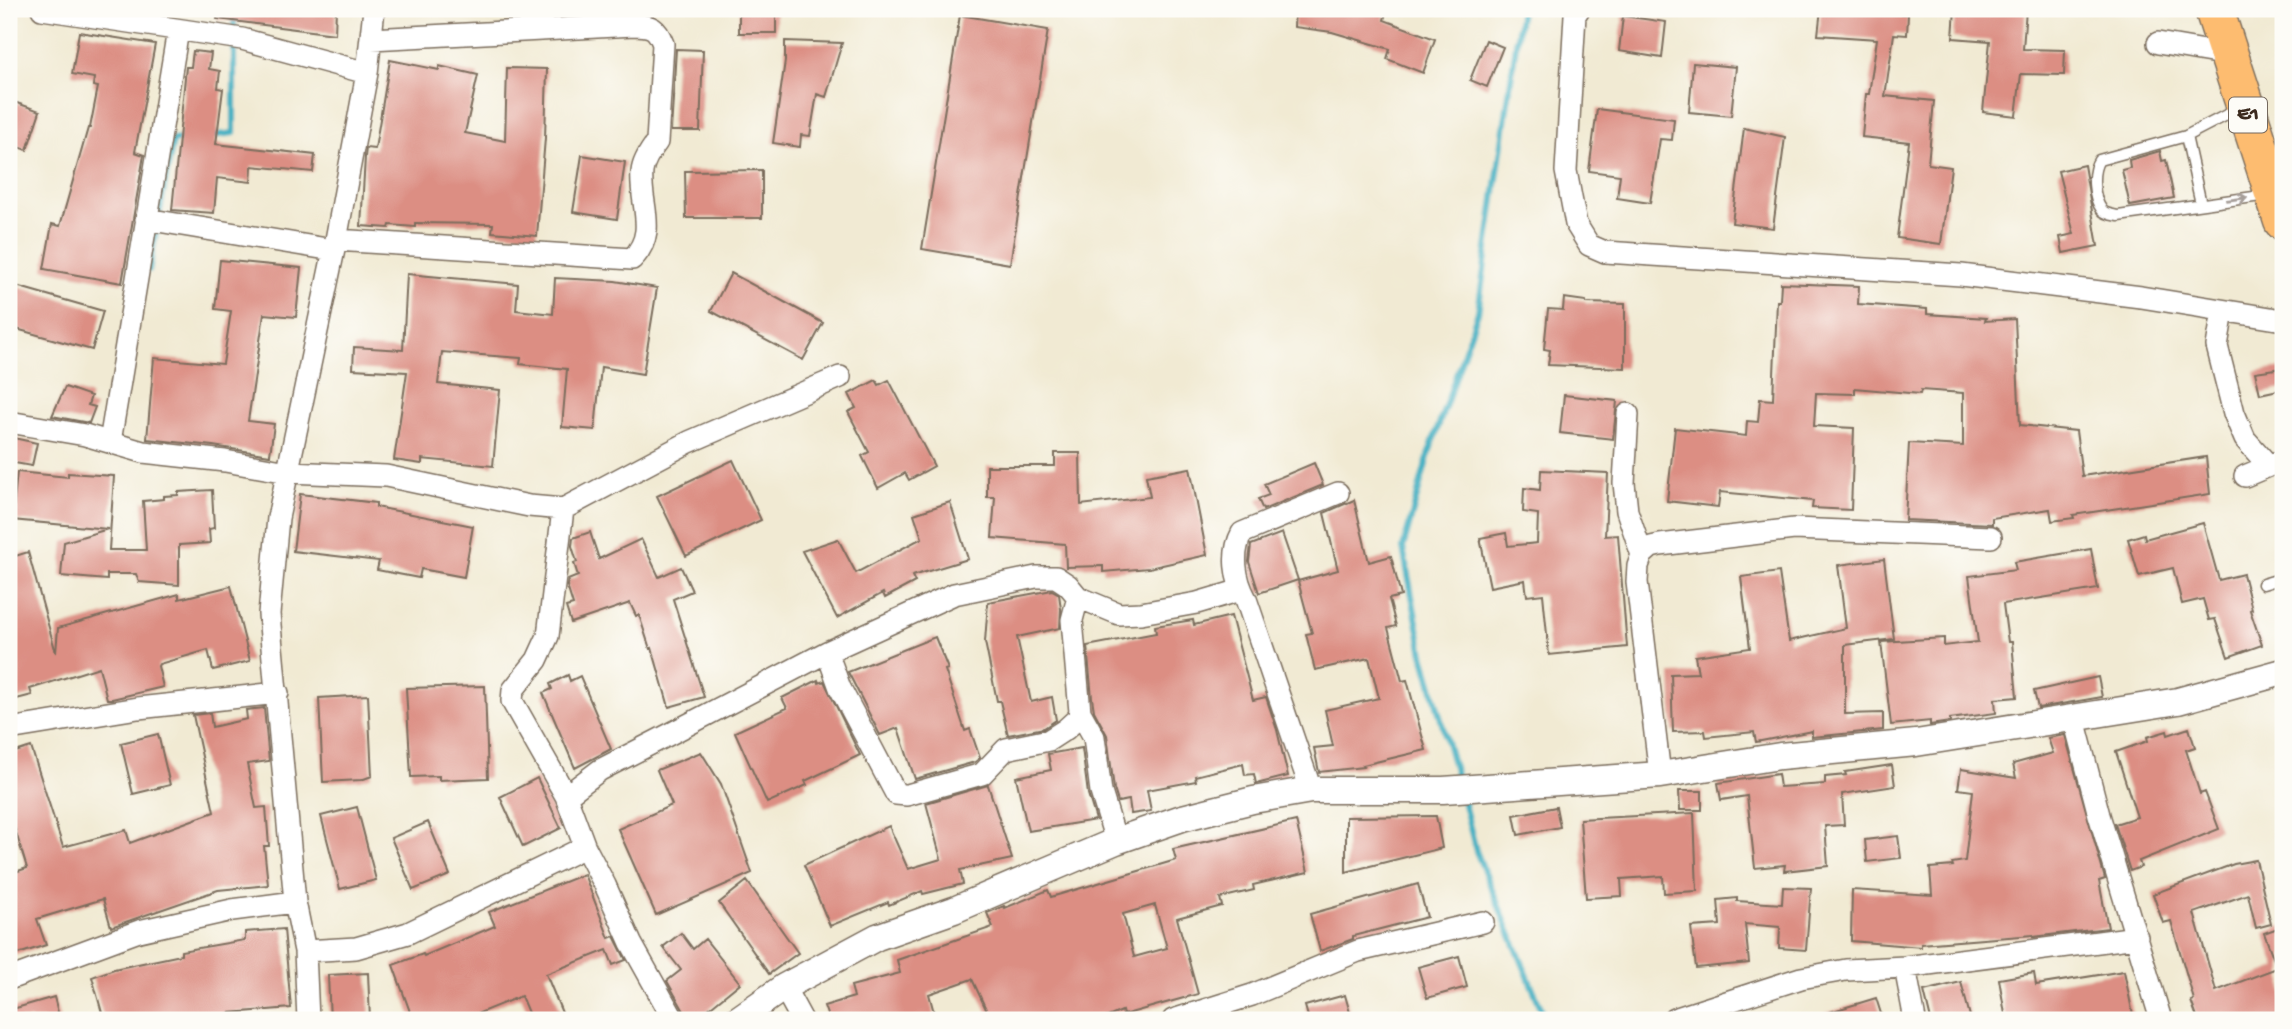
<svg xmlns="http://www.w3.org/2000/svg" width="2292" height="1029" font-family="'Gochi Hand',sans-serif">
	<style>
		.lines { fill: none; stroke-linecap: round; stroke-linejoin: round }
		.stream { stroke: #44b0c2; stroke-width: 6 }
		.building { fill: #dc8e83; fill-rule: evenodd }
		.service-casing { stroke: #7b6d5d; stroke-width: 13 }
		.minor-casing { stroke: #7b6d5d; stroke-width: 24 }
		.tertiary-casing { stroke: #7b6d5d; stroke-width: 29 }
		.motorway-casing { stroke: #7b6d5d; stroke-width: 41 }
		.service { stroke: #fff; stroke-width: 10 }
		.minor { stroke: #fff; stroke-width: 21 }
		.tertiary { stroke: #fff; stroke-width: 26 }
		.motorway { stroke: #fdbc70; stroke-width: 38 }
		.oneway { stroke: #a79f9a }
		.labels { text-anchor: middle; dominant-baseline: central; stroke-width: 7; stroke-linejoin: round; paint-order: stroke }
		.shield { fill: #fdfcf7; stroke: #75695f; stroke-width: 2 }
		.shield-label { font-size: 21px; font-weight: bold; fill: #3b2a1e }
	</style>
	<rect width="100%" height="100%" fill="#fdfcf7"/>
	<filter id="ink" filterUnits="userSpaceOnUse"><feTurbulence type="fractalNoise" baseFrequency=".0143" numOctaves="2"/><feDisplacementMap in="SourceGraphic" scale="14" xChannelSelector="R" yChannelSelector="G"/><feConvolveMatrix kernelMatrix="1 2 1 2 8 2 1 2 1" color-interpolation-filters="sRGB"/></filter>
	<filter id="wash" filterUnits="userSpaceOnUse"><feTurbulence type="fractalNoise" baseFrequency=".00686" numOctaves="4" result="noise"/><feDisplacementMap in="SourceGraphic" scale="28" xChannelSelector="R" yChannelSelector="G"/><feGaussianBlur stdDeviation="1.57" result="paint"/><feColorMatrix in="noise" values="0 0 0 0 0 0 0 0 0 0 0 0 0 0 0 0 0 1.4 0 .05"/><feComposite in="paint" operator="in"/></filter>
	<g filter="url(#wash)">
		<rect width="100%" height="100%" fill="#f1ead3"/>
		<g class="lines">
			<!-- stream -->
			<path class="stream" d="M210 136 234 133V9
				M149 270 173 140 185 139
				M1458 782 1423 654 1403 548 1429 453 1478 312 1521 9
				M1462 796 1476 851 1546 1020"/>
		</g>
		<g id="blocks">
			<!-- building -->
			<path class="building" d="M218 9H336L335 34 217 19Z
				M739 9H776V33H739Z
				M1295 9H1387L1384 20 1435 39 1423 73 1387 59 1390 49 1332 32 1294 27Z
				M1821 9H1889V13L1908 14 1907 35 1894 34 1885 96 1934 101 1928 164 1951 167 1941 244 1897 238 1909 142 1862 137 1866 94H1869L1877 39 1818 35Z
				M1955 9H2026L2023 49 2065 50 2064 75 2021 74 2016 116 1983 112 1990 41 1953 38Z
				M960 15 1048 30 1010 264 922 249Z
				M1623 16 1666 22 1662 58 1619 51Z
				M79 32 155 44 135 152 144 155 122 283 44 269 52 224 60 226 88 128H90L98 87 93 86 94 78 72 74Z
				M1486 40 1503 47 1487 87 1470 80Z
				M785 41 842 43 826 97 817 94 810 136 801 135 800 147 773 143 785 61Z
				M676 49 703 50 700 131H671Z
				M193 51 211 53 209 69 220 71 218 88 223 89 216 144 315 155 313 172 252 166 251 182 217 178 214 213 172 210 186 67H191Z
				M390 60 439 70V66L478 75 465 133 505 141 507 68 547 69 545 138 537 236 492 232 493 224 415 223V227L390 225 389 228 361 226 365 157 366 148 375 149Z
				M1693 63 1736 67 1731 116 1689 112Z
				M14 102 40 111 27 150 9 144V116Z
				M1597 109 1674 119 1672 140 1660 139 1650 203 1617 198 1620 175 1589 171Z
				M1744 128 1785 137 1773 228 1732 223Z
				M2160 151 2162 161 2166 160 2174 198 2130 206 2122 170 2130 168 2129 160Z
				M582 155 625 162 617 219 573 212Z
				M2084 165 2098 246 2063 253 2060 237 2074 234 2058 171Z
				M762 170V218H686L685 171Z
				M220 260 301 268 296 317 264 314 248 421 274 424 270 455 213 446 147 439 154 358 223 364 231 311 215 309Z
				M731 273 823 323 803 360 711 311Z
				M407 274 518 284 516 310 553 314 555 278 615 281 657 288 643 374 601 367 595 430 562 427 567 369 520 364 521 358 442 352 438 384 500 390 493 466 422 459V464L394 460 407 372 353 369 354 347 403 350Z
				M1781 283 1859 286 1858 304 1927 309V314L1986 318 1985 321 2015 319 2020 425 2076 431 2082 476 2206 457 2210 494 2073 515 2074 518 2052 521 2050 509 1992 518V524L1905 520 1909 443 1963 446V393L1921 390 1920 394 1855 388V394L1816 393 1814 426 1854 428 1851 510 1812 508 1813 501 1720 492 1718 507 1667 501 1675 428 1746 436 1747 421 1758 422 1760 399 1773 400 1777 301H1780Z
				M9 284 103 311 92 350 9 327Z
				M1564 298 1586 301V303L1625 304V368L1548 365 1550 350 1544 349 1548 309 1563 310Z
				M2283 368V389L2260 394 2255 372Z
				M876 380 879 385 889 380 934 466 909 480 905 473 878 488 862 456 869 452 848 412 856 408 849 394Z
				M65 387 91 396 88 405 95 407 89 423 52 416Z
				M1564 395 1617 401 1613 439 1560 433Z
				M9 437 37 443 32 466 9 462Z
				M1055 453H1080L1081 505 1150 497 1146 476 1190 468 1207 555 1149 568 1103 572V566L1066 567 1065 544 992 538 995 497H987V466H1055Z
				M733 460 761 520 686 556 657 496Z
				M1314 463 1323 485 1263 510 1258 499 1269 495 1264 484Z
				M1541 470 1608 473 1605 536 1618 535 1627 647 1549 655 1543 594 1527 596 1525 580 1490 587 1480 538 1506 533 1508 546 1537 543 1538 514 1523 512 1524 488 1540 490Z
				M17 472 68 477V473L114 476 109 550H146L143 501 164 499V496L178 495V492L212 490 214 528 209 529 210 543 179 545V585L139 582 136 574H107V580L61 576 64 542 108 529 12 520Z
				M300 494 376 503V507L473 526 464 577 421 569 419 578 377 570 379 561 293 551Z
				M1354 500 1369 562 1391 556 1401 596 1389 599 1396 626 1388 628 1402 681 1407 680 1426 750 1363 765 1364 767 1319 772 1314 748 1333 746 1325 710 1379 698 1369 658 1315 670 1306 634 1312 633 1298 581 1338 570 1324 513Z
				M950 502 968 559 912 576 915 582 885 598 883 593 837 618 802 551 838 539 856 573 922 538 914 514Z
				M2203 523 2219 580 2243 574 2252 609 2250 610 2262 645 2228 657 2215 619 2209 620 2203 599 2182 604 2173 568 2139 576 2128 539 2144 534 2145 539Z
				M590 532 599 559 641 539 659 577 681 567 692 591 673 599 704 697 669 707 652 648 650 649 639 615 636 616 630 603 571 623 566 607 573 605 567 586 568 580 578 576 574 563 577 562 572 546 573 538Z
				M1282 533 1298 580 1259 593 1249 562 1251 545Z
				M2091 549 2098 589 2003 604 2008 642H2012L2017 697 1995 699 1996 713 1950 719V722L1930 725V721L1891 725 1881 642 1944 638V646L1978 642 1969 576 2016 570 2014 562Z
				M28 552 56 653 58 628 179 594V599L231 586 250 661 213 670 208 650 159 664 158 666 163 687 112 699H107L99 667 30 689 32 695 9 701V558Z
				M1884 559 1894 639 1845 645V714L1883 713V730L1812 737V731L1756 742 1754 732 1706 737 1705 731 1673 732 1671 674 1698 673 1695 656 1750 648 1741 577 1779 572 1789 641 1846 628 1838 565Z
				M1052 590 1059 594 1061 609 1060 628 1017 637 1031 702 1052 697 1056 720 1044 728 1008 735 1000 701H997L985 642 988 602Z
				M1231 616 1253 700 1266 697 1277 730 1288 776 1256 784 1254 774 1245 775 1243 764 1195 776 1196 781 1147 790 1151 811 1131 814 1129 800 1118 802 1114 789 1107 735 1094 711 1092 698 1087 646 1156 633 1155 626 1193 620 1194 625Z
				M935 637 948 669 945 670 965 731 970 729 980 758 975 762 915 779 898 728 880 735 848 672Z
				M568 675 570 681 580 676 611 749 575 768 543 693 552 689 550 684Z
				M2098 677 2102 697 2038 708 2034 691Z
				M818 680 819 683 824 681 860 755 805 781 807 785 767 803 735 732 787 708 782 698Z
				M485 686 488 778 439 780V776L411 777 406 688Z
				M368 695 372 776 361 780 323 782 319 698Z
				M264 708 269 761 247 764 256 808 266 807 269 846H264L268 885 218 890 111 927 103 899 37 919 46 945 15 955 14 953 9 955V874L27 868 9 810V754L31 747 63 847 126 830 130 843 214 812 193 715 210 713 212 727 247 719 246 710Z
				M2189 728 2195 747 2186 750 2200 794 2205 792 2219 829 2139 861 2141 867 2130 871 2115 824 2137 817 2116 752 2148 741 2147 737 2167 731 2168 735Z
				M158 734 170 785 133 794 121 743Z
				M2065 735 2105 879 2099 881 2108 928 2033 937V935L1921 944V947L1851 941 1852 890 1932 895 1930 868 1953 866 1952 863 1965 861 1973 791 1958 789 1961 769 2016 778 2013 764 2053 753 2048 738Z
				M1082 748 1088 794 1096 820 1028 831 1016 777 1051 770 1048 754Z
				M701 752 721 784 752 873 656 915 618 829 672 805 657 770Z
				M1892 765 1895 786 1842 794 1844 825 1825 826 1828 866 1784 871 1785 865 1755 868 1747 796 1721 800 1718 783 1778 774 1780 787 1825 784V777L1846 775 1845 772Z
				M537 778 561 828 523 847 500 797Z
				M988 785 1012 859 960 870 963 884 923 894 922 891 889 905 888 902 830 926 804 865 889 826 908 869 941 859 926 803Z
				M1679 791H1702V810H1680Z
				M357 807 376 880 340 889 321 816Z
				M1556 807 1560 827 1518 835 1514 815Z
				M1694 813 1697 891 1664 893 1663 876 1621 879 1622 896 1586 898 1580 819Z
				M1436 816 1442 848 1346 872V817Z
				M1296 821 1308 872 1253 885 1254 890 1220 898 1222 906 1177 918 1198 994 1123 1015 1122 1011 1101 1020H991L972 979 929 994 936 1020H829L824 1006 854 997 851 986 900 973 897 960 993 927 987 913 1004 906 1005 908 1048 890 1051 897 1176 860 1173 849ZM1155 905 1167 948 1134 957 1123 914Z
				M428 822 450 875 413 890 391 838Z
				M1898 836 1901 858 1867 862 1865 840Z
				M2256 860 2271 924 2256 928 2248 894 2194 913 2216 991 2277 968 2264 933 2283 926V1020H2198L2191 1001 2194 1000 2171 921 2163 923 2153 894 2234 864Z
				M584 874 609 938 614 936 626 960 613 965 607 950 546 974 565 1020H531L521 996 462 1020H413L393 965 423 954 424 956 495 926 489 912Z
				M747 881 798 953 769 974 719 903Z
				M1418 884 1427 917 1353 936V939L1320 951 1310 914Z
				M1783 887 1811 888 1806 950 1779 948 1780 927 1745 924 1749 963 1696 968 1691 927 1720 925 1718 900 1737 898V901L1782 904Z
				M284 929 291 1008 229 1013 230 1020H104L92 977 114 969 181 955V951L245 940V932Z
				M681 933 693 949 705 939 740 983 707 1010 716 1020H689L667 981 681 970 663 947Z
				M1459 956 1467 987 1427 998 1418 967Z
				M2124 971 2134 1020H2006L1999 979 2034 973 2036 985Z
				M368 973 370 1020H330L328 975Z
				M1961 982 1971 1020H1931L1924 991Z
				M1345 995 1352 1020H1309L1305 1006Z
				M54 997 60 1020H9V1010Z
				M1876 998 1883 1020H1818L1817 1016Z"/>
		</g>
	</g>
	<g filter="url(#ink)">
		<use href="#blocks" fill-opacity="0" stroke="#7b6d5d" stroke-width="2"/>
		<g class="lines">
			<defs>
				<path id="service" d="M2240 108 2186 136 2099 160C2091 172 2093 198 2102 210 2105 214 2113 215 2118 216L2268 195
					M2186 136 2201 204
					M2263 584 2283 578"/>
				<path id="minor" d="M42 9 242 39 367 73
					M1579 9 1575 15 1566 171 1576 224 1589 245 1605 252 1961 275 2141 297 2283 320
					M2158 43 2228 55
					M146 219 333 250
					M336 240 632 259C659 232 639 204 642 172 643 161 650 151 657 142L663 44C657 28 652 25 634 25L371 39
					M2223 311 2217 346 2234 413 2245 439 2268 465
					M1628 414 1624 483 1627 511 1642 555 1638 566 1637 582 1660 775
					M9 422 85 435 143 452 225 461 288 472 386 476 529 506 563 509 689 442 840 377
					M110 442 178 30
					M2245 476 2283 460
					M563 509 548 636 537 660 513 690 512 701 566 796 585 847 605 885 631 943 674 1020
					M1642 555 1651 547 1660 545 1794 529 1991 537
					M1078 597 1072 620 1080 712 1094 737 1101 792 1116 841
					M827 652 840 688 896 794 907 795 982 774 1006 749 1049 740 1066 729 1078 718 1080 712
					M2074 719 2099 815 2161 1020
					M9 729 138 708 278 693
					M1311 790 1246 599C1235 579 1231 553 1242 533L1338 493
					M566 796 600 770 672 733 827 652 954 594 1036 577H1056L1068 585 1078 597 1119 614 1141 613 1197 603 1241 590
					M305 951 356 948 408 933 585 847
					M1905 967 1915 1020
					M9 979 139 931 232 910 295 902
					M784 987 802 1020
					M1674 1019 1801 978 1846 970 1905 967 2137 937
					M308 1020 305 951 295 902 269 614 278 518 336 240 367 73 374 9
					M1173 1020 1252 995 1358 951 1483 922"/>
				<path id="tertiary" d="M737 1020 784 987 877 937 954 910 1116 841 1182 818 1253 800 1311 790H1443L1660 775 1780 756 1916 743 2178 701 2283 672"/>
				<path id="motorway" d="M2214 9 2283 221"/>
			</defs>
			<!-- service casing -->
			<use href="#service" class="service-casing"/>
			<!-- minor casing -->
			<use href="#minor" class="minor-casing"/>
			<!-- tertiary casing -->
			<use href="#tertiary" class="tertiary-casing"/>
			<!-- motorway casing -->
			<use href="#motorway" class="motorway-casing"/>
			<!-- service -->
			<use href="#service" class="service"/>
			<!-- minor -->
			<use href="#minor" class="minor"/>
			<!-- tertiary -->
			<use href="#tertiary" class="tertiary"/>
			<!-- motorway -->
			<use href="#motorway" class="motorway"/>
		</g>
		<!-- one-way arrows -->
		<defs><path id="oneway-shaft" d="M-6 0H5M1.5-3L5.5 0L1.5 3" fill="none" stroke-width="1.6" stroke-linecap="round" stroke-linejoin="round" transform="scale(1.75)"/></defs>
		<use class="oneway" href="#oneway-shaft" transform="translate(2237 199) rotate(-8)"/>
	</g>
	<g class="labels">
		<!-- shield labels -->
		<rect class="shield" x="2229" y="97.5" width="38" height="35" rx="5"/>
		<g class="shield-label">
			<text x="2248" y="115">E1</text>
		</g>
	</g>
	<!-- margin -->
	<rect width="2292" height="1029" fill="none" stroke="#fdfcf7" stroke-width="35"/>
</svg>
